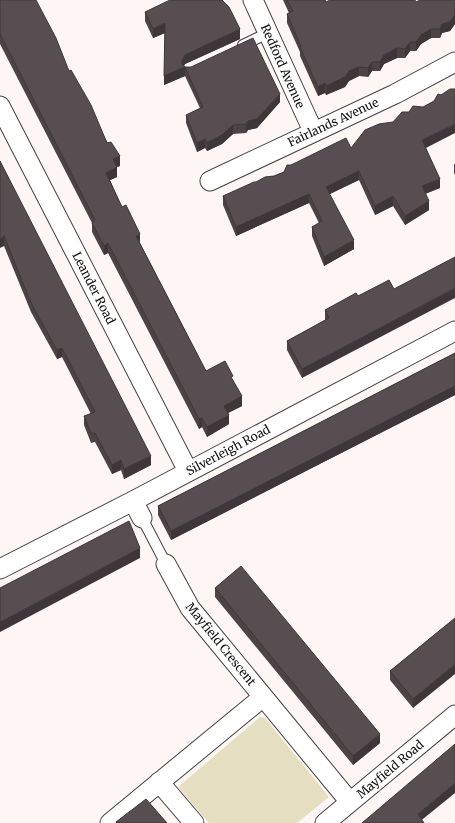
<svg xmlns="http://www.w3.org/2000/svg" width="455" height="823" font-family="Merriweather,serif">
	<style>
		.green { fill: #e6dec1 }
		.lines { fill: none; stroke-linecap: round; stroke-linejoin: round }
		.service-casing { stroke: #434343; stroke-width: 12 }
		.minor-casing { stroke: #434343; stroke-width: 21 }
		.service { stroke: #fff; stroke-width: 10 }
		.minor { stroke: #fff; stroke-width: 19 }
		.wall { fill: #4c4346 }
		.shaded-wall { fill: #3e3739 }
		.building { fill: #584e51; stroke: #3e3739 }
		.labels { text-anchor: middle; dominant-baseline: central; stroke-width: 4; stroke-linejoin: round; paint-order: stroke }
		.street-label { font-size: 12px; fill: #101010; stroke: #fff }
	</style>
	<rect width="100%" height="100%" fill="#fef6f5"/>
	<!-- green -->
	<path class="green" d="M260 717 265 718 329 797 297 823H209L178 787Z"/>
	<g class="lines">
		<defs>
			<path id="service" d="M243 45 268 33
				M142 518 166 564"/>
			<path id="minor" d="M253 0 313 131
				M0 106 188 471
				M210 181 395 94 455 62
				M133 501 142 518
				M166 564 190 608 350 802
				M0 569 133 501 455 331
				M159 782 194 823
				M110 823 263 697
				M325 823 455 715"/>
		</defs>
		<!-- service casing -->
		<use href="#service" class="service-casing"/>
		<!-- minor casing -->
		<use href="#minor" class="minor-casing"/>
		<!-- service -->
		<use href="#service" class="service"/>
		<!-- minor -->
		<use href="#minor" class="minor"/>
	</g>
	<!-- wall -->
	<path class="wall" d="M0 0 69 71 120 166 117 167V177L110 180 122 207 140 243 206 371 233 380 242 406 228 413 229 424 207 437 202 427 199 429 108 253 104 255 92 232V223L0 44Z
		M283 0H325L326 2H416L455 0V24L450 31 442 33 440 38H431L421 44 416 51H410L405 58H397L384 64 380 71H372L368 77 359 76 349 81 345 87 326 95 325 93 318 96 300 56V52L287 23V14L289 13Z
		M145 12 240 39 185 64 184 66 185 76 164 85 165 33 153 38 145 21Z
		M185 67 280 102 257 128 248 130 246 133 233 134 222 144 207 151 205 148 197 152 186 123V115L200 108 185 76Z
		M351 148H426L440 188 425 194 429 210 405 225 393 206 375 215 359 180 329 194 354 249 324 266 312 236V227L319 223 309 203 236 236 223 205V196L256 182 274 176 284 172 291 165Z
		M0 161 151 465 124 479 121 470 112 474 95 442 91 443 84 425V416L91 414 62 357 57 359 31 312 4 246Z
		M454 164H455V175L454 173Z
		M394 289 302 378 287 350V341L325 320V310L358 296Z
		M455 353V395L171 540 158 515V506Z
		M215 588 380 743 353 765 215 597Z
		M455 618 413 708 390 680V671Z"/>
	<!-- shaded-wall -->
	<path class="shaded-wall" d="M455 15V24L450 31 442 33 440 38V29L442 24Z
		M165 23V33L153 38V29Z
		M240 29V39L185 64 183 68 185 67V76L164 85V76L182 61 185 55Z
		M431 29V38L421 44 416 51V42L421 35Z
		M410 42V51L405 58V49Z
		M397 48V58L384 64 380 71V62L384 55Z
		M372 62V71L368 77V68Z
		M359 67V76L349 81 345 87 326 95V86L349 71Z
		M325 83V93L318 96V87Z
		M280 94V102L257 128 248 130 246 133V124L248 121Z
		M455 124V133L422 150V140Z
		M233 125V134L222 144 207 151V143Z
		M205 139V148L197 152V143Z
		M120 156V166L113 168V159Z
		M117 167V177L106 182V173Z
		M359 171V180L326 196V187Z
		M440 179V188L422 195V186Z
		M309 194V203L236 236V227Z
		M393 196V206L375 215V206Z
		M429 201V210L405 225V216Z
		M140 234V243L136 236Z
		M4 236V246L0 248V239Z
		M354 240V249L324 266V257Z
		M108 243V253L104 255V246Z
		M455 288V298L302 378V369Z
		M62 348V357L57 359V350Z
		M455 386V395L171 540V531Z
		M242 396V406L224 415V406Z
		M229 415V424L207 437V427Z
		M202 418V427L199 429V419Z
		M151 456V465L124 479V469Z
		M121 460V470L112 474V465Z
		M140 548V558L0 632V622Z
		M455 664V674L413 708V699Z
		M380 734V743L353 765V756Z
		M455 783V793L418 823V814Z"/>
	<!-- building -->
	<path class="building" d="M0 0H36L56 38 69 71 71 70 91 105 107 143 111 142 120 156 113 159 117 167 106 173 122 207 126 205 140 234 136 236 206 371 225 361 233 376 231 377 242 396 224 406 229 415 207 427 202 418 199 419 108 243 104 246 92 223 95 220 0 34Z
		M170 0H222L229 7 240 29 185 55 182 61V64L185 67 164 76 165 23 153 29 145 12Z
		M287 0H325L326 2 330 0H415L416 2 420 0H455V15L450 22 442 24 440 29H431L421 35 416 42H410L405 49 397 48 384 55 380 62H372L368 68 359 67 349 71 345 77 326 86 325 83 318 87 300 47 301 46 287 14 293 11Z
		M253 38 280 94 257 119 248 121 246 124 233 125 222 135 207 143 205 139 197 143 186 115 203 107 185 67H191Z
		M450 89H455V124L422 140 440 179 422 186 429 201 405 216 393 196 375 206 359 171 326 187 354 240 324 257 312 227 322 221 309 194 236 227 223 196 254 182H256L265 177 274 176 284 172 287 165H291L346 138 351 148 365 130 379 124 393 122 402 112H409L413 106 423 107 434 101 438 94 441 95Z
		M0 161 151 456 124 469 121 460 112 465 95 433H91L84 416 95 412 62 348 57 350 31 303 4 236 0 239Z
		M455 257V288L302 369 287 341 329 318 325 310 356 293 358 296 389 280 394 289Z
		M455 353V386L171 531 158 506Z
		M129 521 140 548 0 622V588Z
		M241 566 380 734 353 756 215 588Z
		M455 618V664L413 699 390 671Z
		M455 744V783L418 814 424 823H362Z
		M146 799 167 823H117L116 822Z"/>
	<g class="labels">
		<!-- street labels -->
		<g class="street-label">
			<text transform="translate(283 66) rotate(66)">Redford Avenue</text>
			<text transform="translate(333 122) rotate(-25)">Fairlands Avenue</text>
			<text transform="translate(94 288) rotate(63)">Leander Road</text>
			<text transform="translate(228 450) rotate(-28)">Silverleigh Road</text>
			<text transform="translate(221 644) rotate(51)">Mayfield Crescent</text>
			<text transform="translate(390 769) rotate(-40)">Mayfield Road</text>
		</g>
	</g>
</svg>
